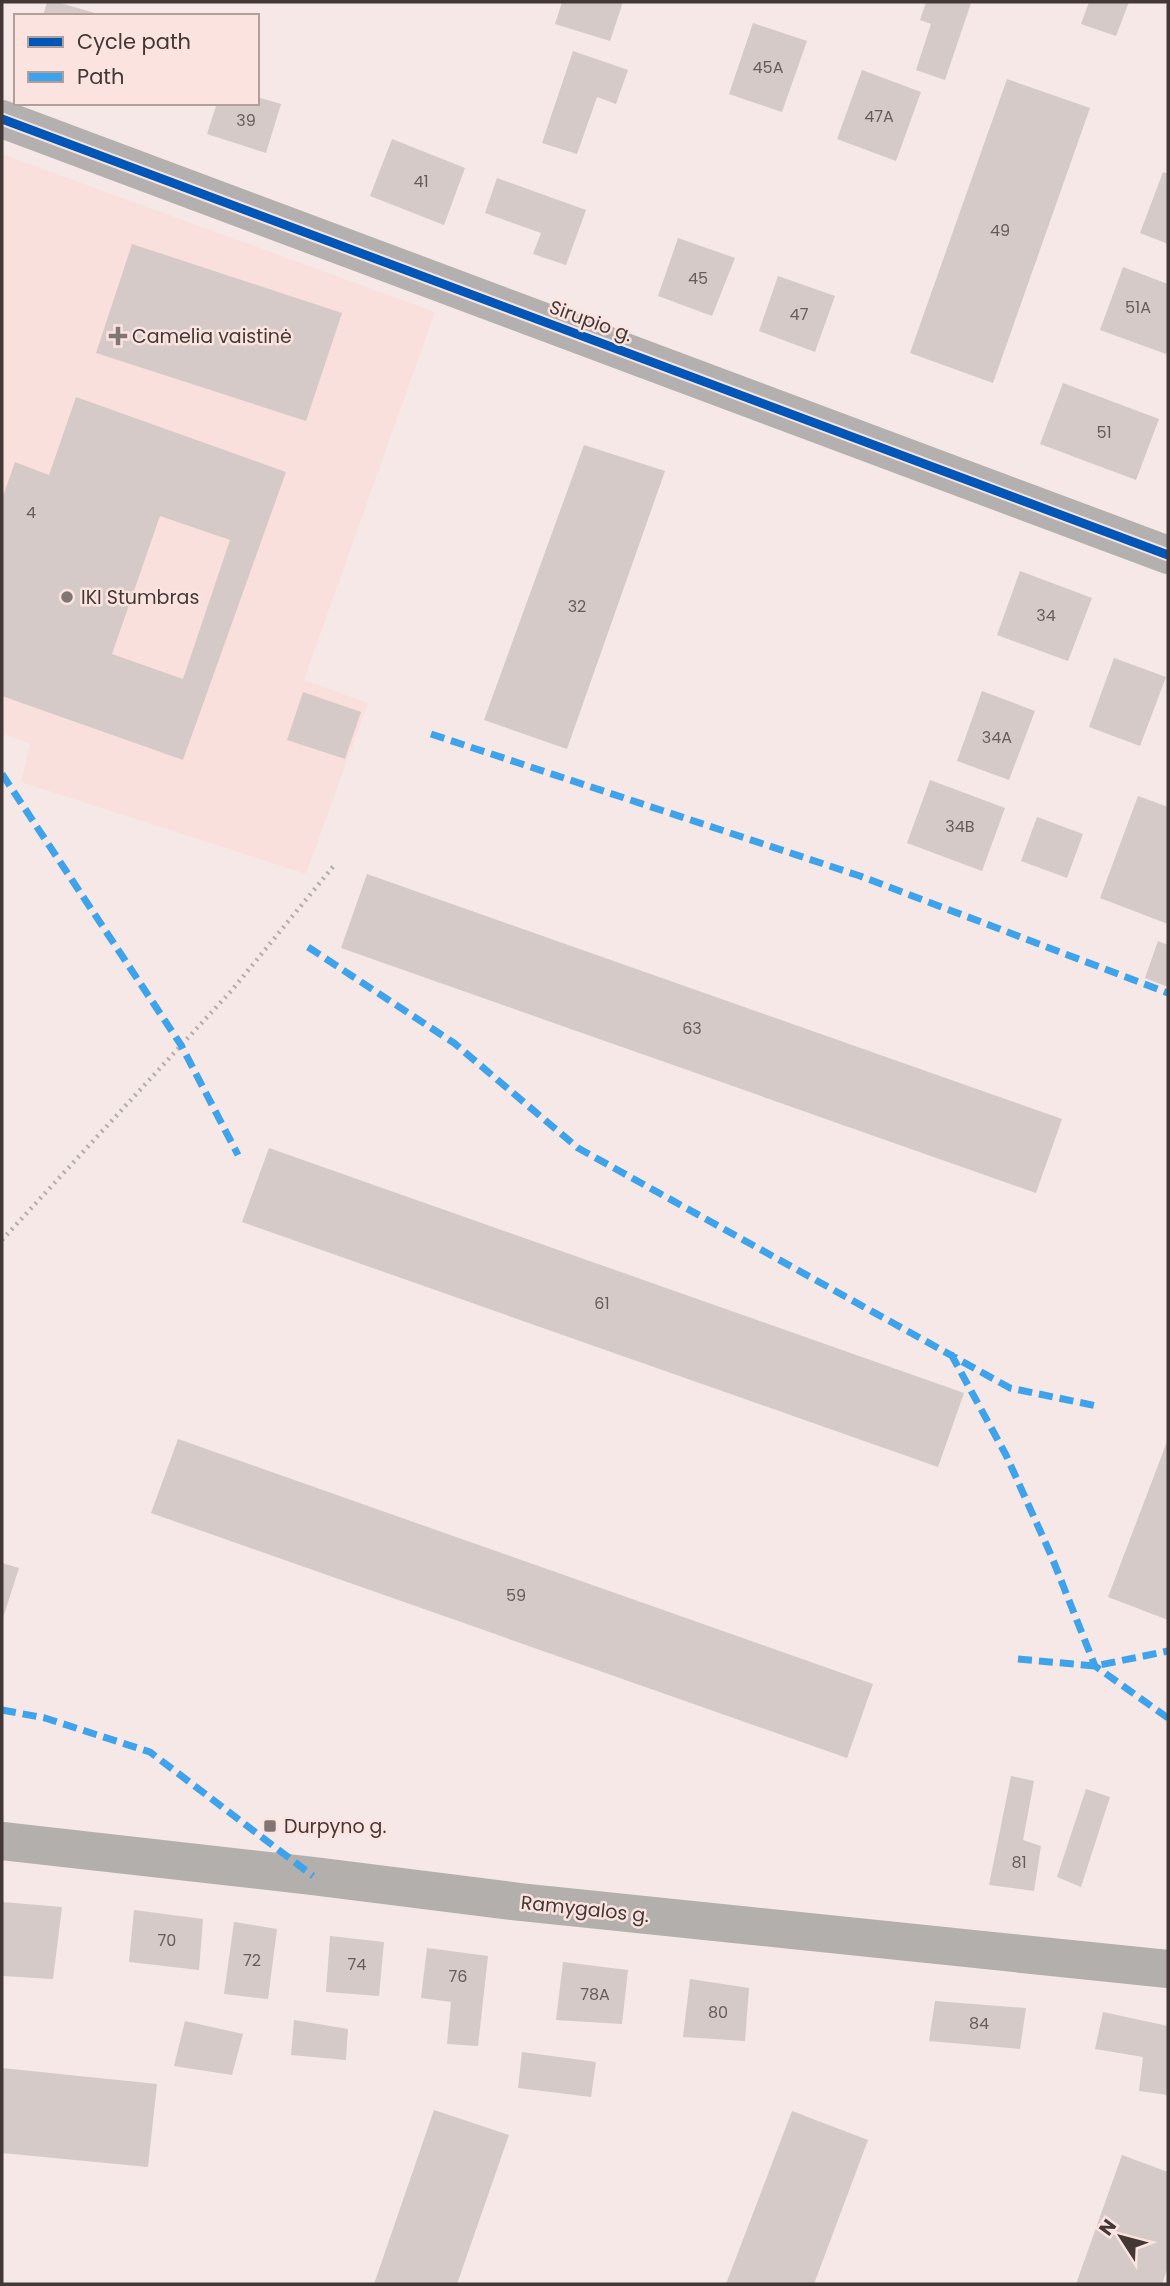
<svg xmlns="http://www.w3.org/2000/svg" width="1170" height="2286" font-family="Poppins,sans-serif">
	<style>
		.built { fill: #fae0dc }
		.building { fill: #d5cac8; fill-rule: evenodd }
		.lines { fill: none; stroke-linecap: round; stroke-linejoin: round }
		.path { stroke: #b1adac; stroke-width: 4.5; stroke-dasharray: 2 5; stroke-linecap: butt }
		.minor { stroke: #b3b0af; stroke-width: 38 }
		.secondary { stroke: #b3afad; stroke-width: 38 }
		.quiet { stroke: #3fa3eb; stroke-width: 7; stroke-dasharray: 14 7; stroke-linecap: butt }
		.cycleway-casing { stroke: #fbe4e0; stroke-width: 13 }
		.cycleway { stroke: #0057b8; stroke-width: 9 }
		.poi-dot { fill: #817674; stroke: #fbe4e0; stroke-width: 2.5 }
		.labels { text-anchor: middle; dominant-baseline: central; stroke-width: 5; stroke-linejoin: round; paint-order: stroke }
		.number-label { font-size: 16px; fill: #685c5a }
		.street-label { font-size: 19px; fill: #433836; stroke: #fbe4e0 }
		.poi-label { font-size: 19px; fill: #433836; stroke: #fbe4e0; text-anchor: start }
	</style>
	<rect width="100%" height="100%" fill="#f5e8e6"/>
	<!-- built -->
	<path class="built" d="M2 154 435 312 304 680 368 703 306 874 21 782 30 744 2 733Z"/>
	<!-- building -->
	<path class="building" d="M47 2H57L105 16H43Z
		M562 2H623L610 41 555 24Z
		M926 2 971 3 945 80 916 70 931 24 920 20Z
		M1089 2H1129L1116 36 1081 24Z
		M753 23 807 41 782 112 729 94Z
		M573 51 628 70 616 104 597 97 577 154 542 143Z
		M862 70 921 92 896 161 837 139Z
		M1007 79 1090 108 993 383 910 353Z
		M257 97 281 104 266 153 207 134 217 103H257Z
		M392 139 465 168 444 225 370 196Z
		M1163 172 1168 174V244L1140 233Z
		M497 178 586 210 566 265 533 254 541 233 485 213Z
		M678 238 735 258 712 316 658 296Z
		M132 244 342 313 306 421 96 353Z
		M1123 267 1168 284V349L1166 354 1100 330Z
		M778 276 835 296 815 352 759 331Z
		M1063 383 1159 419 1136 480 1040 444Z
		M76 397 286 472 183 760 2 696V499L15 462 49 475ZM160 516 230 540 183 679 112 654Z
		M584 445 665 471 567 749 484 720Z
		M1020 571 1092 598 1068 661 997 635Z
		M1114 658 1166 677 1140 746 1089 727Z
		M982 691 1035 711 1009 780 957 761Z
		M303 692 361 712 345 759 287 740Z
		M930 780 1005 808 982 871 907 843Z
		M1138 796 1168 807V924L1100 898Z
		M1037 817 1083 834 1067 878 1021 861Z
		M367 874 1062 1119 1036 1193 341 948Z
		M1158 941 1168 945V987L1145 978Z
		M269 1148 964 1393 938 1467 242 1222Z
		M178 1439 873 1684 847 1758 151 1513Z
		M1168 1439V1620L1108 1597Z
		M2 1563 19 1568 2 1621Z
		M1011 1776 1034 1781 1023 1840 1041 1846 1034 1891 989 1885Z
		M1086 1789 1110 1797 1081 1887 1057 1877Z
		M2 1902 62 1907 53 1979 2 1976Z
		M134 1910 203 1919 199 1970 129 1962Z
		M234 1922 277 1929 268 1999 224 1994Z
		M330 1936 384 1942 379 1996 326 1992Z
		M427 1948 488 1956 478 2046 447 2044 451 2002 421 1998Z
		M563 1962 628 1970 622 2024 556 2020Z
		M690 1979 749 1988 745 2041 683 2037Z
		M935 2001 1026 2008 1020 2049 929 2041Z
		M1103 2012 1168 2026V2095L1139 2091 1143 2057 1095 2049Z
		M294 2020 348 2029 346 2060 291 2055Z
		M185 2021 243 2034 232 2075 174 2066Z
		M522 2052 596 2062 591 2097 518 2088Z
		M2 2068 157 2084 148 2167 2 2153Z
		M434 2110 509 2135 457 2284H374Z
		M792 2111 868 2140 814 2284H726Z
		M1122 2155 1168 2172V2266L1162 2284H1076Z"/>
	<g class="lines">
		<!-- path -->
		<path class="path" d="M2 1240 232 990 336 863"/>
		<!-- minor -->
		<path class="minor" d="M2 119 1168 555"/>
		<!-- secondary -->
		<path class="secondary" d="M2 1841 313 1876 520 1902 1168 1969"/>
		<!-- quiet -->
		<path class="quiet" d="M431 734 860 876 1168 993
			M2 774 181 1045 238 1155
			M308 947 454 1043 578 1148 1010 1388 1097 1406
			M951 1354 1006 1455 1051 1555 1095 1666 1168 1718
			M1018 1659 1095 1666 1168 1651
			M2 1710 45 1718 150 1752 313 1876"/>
		<defs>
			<path id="cycleway" d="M2 119 1168 555"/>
		</defs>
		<!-- cycleway casing -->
		<use href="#cycleway" class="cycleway-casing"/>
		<!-- cycleway -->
		<use href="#cycleway" class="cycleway"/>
	</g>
	<!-- markers -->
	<g class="poi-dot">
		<path d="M114.5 325.5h7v7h7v7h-7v7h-7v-7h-7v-7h7z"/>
		<circle cx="67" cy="597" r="7"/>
		<rect x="263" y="1819" width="14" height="14" rx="3.5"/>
	</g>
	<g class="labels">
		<!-- number labels -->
		<g class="number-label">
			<text x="768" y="67">45A</text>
			<text x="879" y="116">47A</text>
			<text x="246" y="120">39</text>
			<text x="421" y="181">41</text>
			<text x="1000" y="230">49</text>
			<text x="698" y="278">45</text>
			<text x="1138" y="307">51A</text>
			<text x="799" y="314">47</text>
			<text x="1104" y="432">51</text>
			<text x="31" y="512">4</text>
			<text x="577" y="606">32</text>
			<text x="1046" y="615">34</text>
			<text x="997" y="737">34A</text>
			<text x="960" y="826">34B</text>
			<text x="692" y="1028">63</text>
			<text x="602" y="1303">61</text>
			<text x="516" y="1595">59</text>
			<text x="1019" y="1862">81</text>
			<text x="167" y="1940">70</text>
			<text x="252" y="1960">72</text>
			<text x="357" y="1964">74</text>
			<text x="458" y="1976">76</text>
			<text x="595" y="1994">78A</text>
			<text x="718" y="2012">80</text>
			<text x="979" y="2023">84</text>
		</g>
		<!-- street labels -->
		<g class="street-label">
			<text transform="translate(591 321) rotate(20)">Sirupio g.</text>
			<text transform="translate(585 1909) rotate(6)">Ramygalos g.</text>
		</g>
		<!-- poi labels -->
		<g class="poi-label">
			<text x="132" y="336">Camelia vaistinė</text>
			<text x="81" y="597">IKI Stumbras</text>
			<text x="284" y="1826">Durpyno g.</text>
		</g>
	</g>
	<!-- border -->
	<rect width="1170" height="2286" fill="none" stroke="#433836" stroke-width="7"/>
	<!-- legend -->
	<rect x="14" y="14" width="245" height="91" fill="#fbe4e0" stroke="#b19f9c" stroke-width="2"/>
	<rect x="28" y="37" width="35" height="10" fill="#0057b8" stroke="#b19f9c" stroke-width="2"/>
	<text x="77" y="49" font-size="21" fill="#433836">Cycle path</text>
	<rect x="28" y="72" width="35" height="10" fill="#3fa3eb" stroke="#b19f9c" stroke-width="2"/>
	<text x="77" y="84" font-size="21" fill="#433836">Path</text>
	<!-- north arrow -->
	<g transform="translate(1121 2237) rotate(306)" stroke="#fbe4e0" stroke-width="5" paint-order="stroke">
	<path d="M0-5L12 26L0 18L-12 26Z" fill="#433836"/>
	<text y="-10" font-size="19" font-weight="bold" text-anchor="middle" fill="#433836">N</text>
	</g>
</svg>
